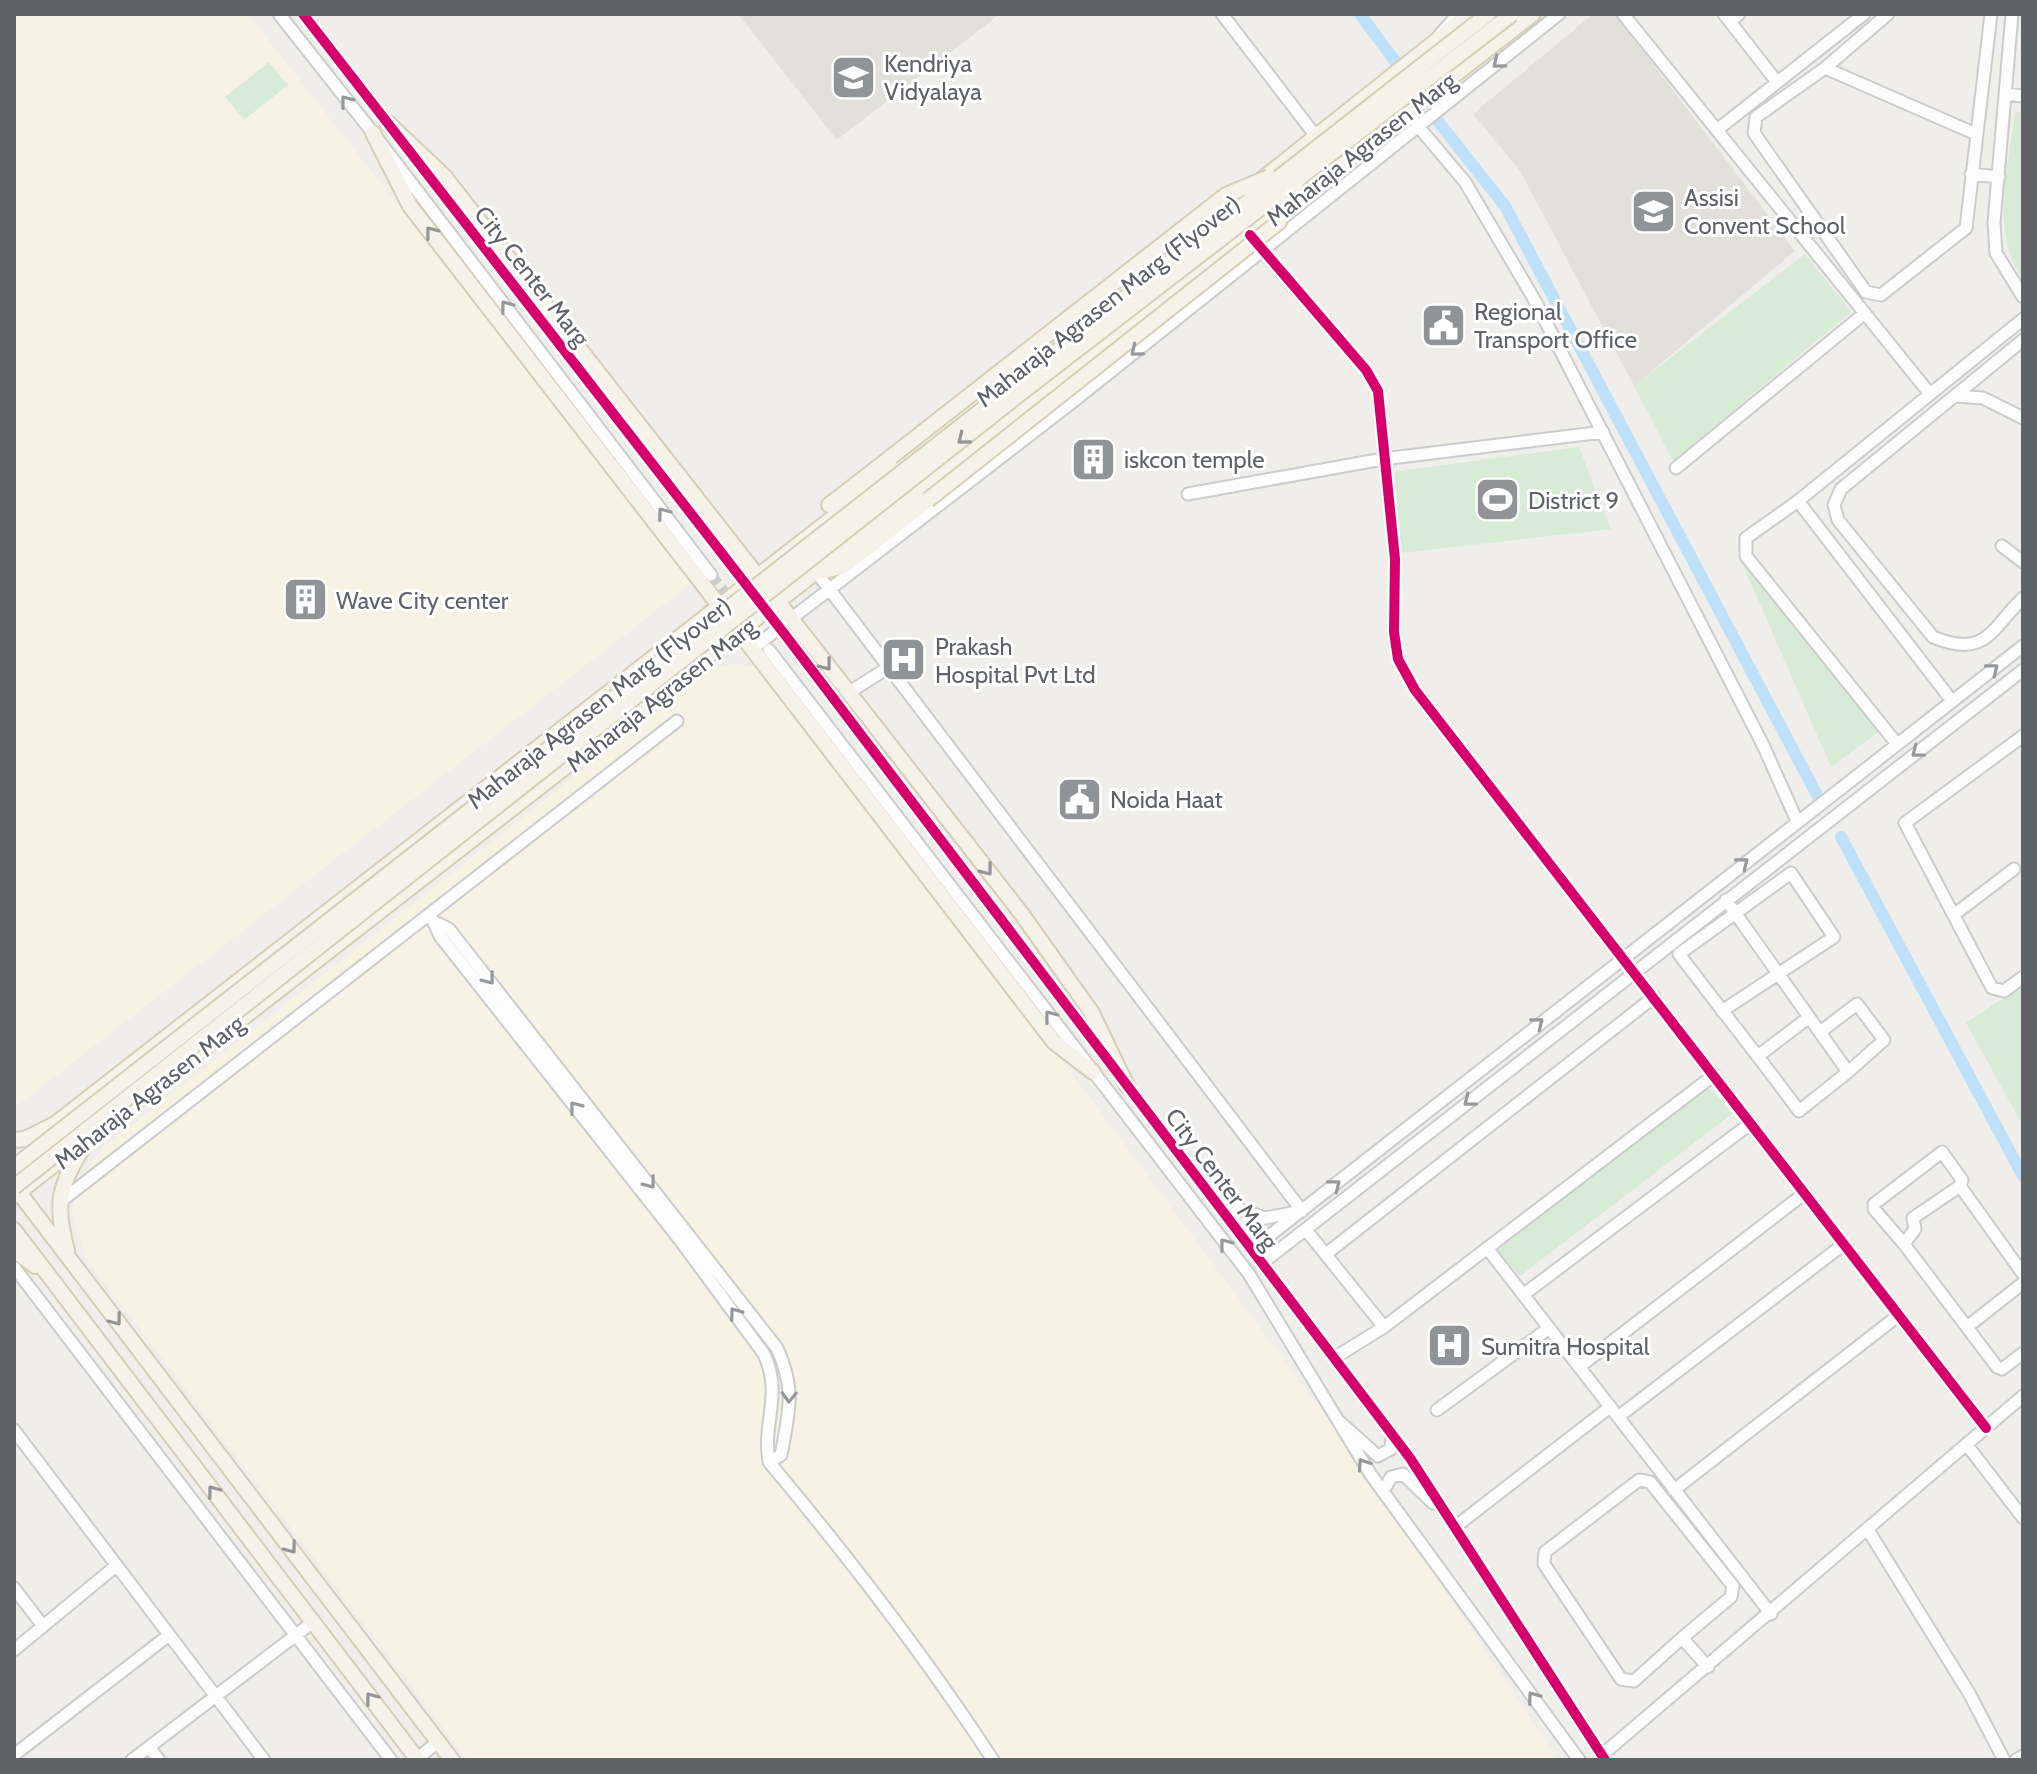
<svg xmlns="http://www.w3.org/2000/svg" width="2037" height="1774" font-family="Cabin,sans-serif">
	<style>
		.commercial { fill: #f7f3e4 }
		.education { fill: #e2e0da }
		.green { fill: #d8ebd6 }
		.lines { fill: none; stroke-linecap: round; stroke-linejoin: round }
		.canal { stroke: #bfe0f9; stroke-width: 12 }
		.minor-tunnel { stroke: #cbcbca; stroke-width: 11; stroke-dasharray: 11 5.5; stroke-linecap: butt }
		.minor-casing { stroke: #cbcccc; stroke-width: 15 }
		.major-casing { stroke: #d7ceb8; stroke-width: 18 }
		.minor { stroke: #fdfcfc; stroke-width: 11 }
		.major { stroke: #f4f2e9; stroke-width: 14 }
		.major-bridge-casing { stroke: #d7ceb8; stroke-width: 18; stroke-linecap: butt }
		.major-bridge { stroke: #f4f2e9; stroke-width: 14 }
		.cycleway-casing { stroke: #fff; stroke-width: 15 }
		.cycleway { stroke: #d6006c; stroke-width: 10 }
		.oneway { stroke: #96999c }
		.oneway2 { stroke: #939595 }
		.labels { text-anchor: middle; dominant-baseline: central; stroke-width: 6; stroke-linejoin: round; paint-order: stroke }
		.poi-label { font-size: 24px; fill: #5f6368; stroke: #fff; text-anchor: start }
		.street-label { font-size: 24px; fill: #5f6368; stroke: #fff }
	</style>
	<rect width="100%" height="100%" fill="#efeeea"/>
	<!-- commercial -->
	<path class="commercial" d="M14 14H248L693 582 14 1108Z
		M731 664 753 666 781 680 1357 1459 1558 1760H468L86 1258 72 1213 77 1182 105 1146 710 670Z"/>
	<!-- education -->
	<path class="education" d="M738 14H1000L837 140Z
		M1593 14H1615L1795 251 1634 386 1520 171 1473 114Z"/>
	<!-- green -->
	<path class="green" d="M269 62 288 85 244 120 225 97Z
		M2015 111 2023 113V280C1989 231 2009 167 2015 111Z
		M1805 254 1851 312 1673 461 1634 386Z
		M1579 447 1611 529 1402 553 1391 472Z
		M1739 556 1880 731 1831 767Z
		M2023 985V1126L1966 1023Z
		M1707 1085 1732 1114 1520 1276 1497 1250Z"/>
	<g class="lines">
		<!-- canal -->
		<path class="canal" d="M1360 14 1406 76
			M1437 120 1505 206 1817 795
			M1841 837 2023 1176"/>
		<!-- minor-tunnel -->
		<path class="minor-tunnel" d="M729 562 750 590
			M711 575 732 602"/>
		<defs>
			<path id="minor" d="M279 14 373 133 711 575
				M303 14 391 127
				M1222 14 1315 135
				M1623 14 1930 394
				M1724 14 1777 82
				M1888 14 1825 68 1756 117 1754 133 1866 292 1881 295 1966 228 1991 14
				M2012 14 1994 222 1996 253 2023 297
				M1730 22 1739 14
				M1439 36 1458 14
				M1825 68 1976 134
				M2006 94 2023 96
				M1407 113 1465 182 1534 299 1763 745 1797 821
				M1717 130 1864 14
				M407 147 729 562
				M1971 174 1999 177
				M1250 236 1366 370 1378 391 1395 559 1394 632 1398 659 1415 690 1986 1428
				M2023 340 1841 489 1834 505 1838 520 1933 637C1986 659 1991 629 2023 598
				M1956 396 1983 398 2023 418
				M1676 468 1865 313
				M1188 494 1383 459 1603 432
				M1798 501 1952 701
				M2002 546 2023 562
				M817 573 1302 1211 1265 1218 1215 1201
				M786 636 1410 1458 1605 1760
				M752 649 1070 404 1559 14
				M769 650 1249 1274 1371 1475 1579 1760
				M848 693 889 667
				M2023 736 1905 823 1992 988 2004 991 2023 977
				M1897 744 1746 556V538L1798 501 2023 319
				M1726 900 1848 1072 1884 1040 1857 1004 1820 1032
				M1955 914 2014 869
				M431 916 440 936 680 1240 764 1354C783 1395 762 1422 769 1462 851 1560 923 1653 993 1760
				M437 923 449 929 777 1348C796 1389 789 1412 781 1455L769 1462
				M1722 1011 1834 937 1791 873 1679 954C1719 1007 1760 1058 1799 1111L1848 1072
				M1758 1056 1808 1018
				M60 1202 677 721
				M1306 1230 1384 1327 1714 1075
				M1904 1244 1874 1209V1204L1942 1152 1962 1180 1960 1186
				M1487 1248 1771 1614
				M1251 1250 2023 646
				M1326 1254 1654 997
				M1261 1264 2023 670
				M14 1267 391 1760
				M2023 1274 1960 1186 1913 1218 1915 1229 1904 1244 1997 1367 2002 1369 2023 1353
				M1523 1295 1751 1123
				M1967 1327 2023 1283
				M1334 1358 1384 1327
				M1579 1367 1805 1193
				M1437 1410 1549 1328
				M1618 1417 1844 1244
				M1340 1422 1378 1456 1391 1449 1392 1434
				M14 1430 264 1760
				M1967 1445 2023 1518
				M1674 1490 1899 1315
				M1383 1492 1391 1477 1403 1474 1433 1503
				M1455 1527 1610 1407
				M1868 1530 1969 1693 2004 1760
				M14 1588 43 1626
				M1682 1638 1634 1681 1621 1679 1544 1564 1545 1552 1639 1480 1650 1482 1733 1586 1731 1597 1682 1638 1708 1667
				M14 1650 116 1566
				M149 1747 159 1760
				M14 1755 169 1635
				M1602 1755 2023 1396
				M132 1760 313 1622
				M415 1760 438 1742
				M2016 1760 2023 1756"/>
			<path id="major" d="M387 122 444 176 756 574
				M373 133 410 206 718 604
				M829 505 891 457
				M824 571 844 566 928 500
				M779 603 1021 913 1092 1013 1127 1086
				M740 633 1054 1042 1093 1072
				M14 1140 25 1139 55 1124 1021 371 1470 14
				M14 1186 452 1760
				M14 1196 1533 14
				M14 1230 418 1760
				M14 1250 35 1266
				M67 1250C54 1203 59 1186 84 1146"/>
		</defs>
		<!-- minor casing -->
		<use href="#minor" class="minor-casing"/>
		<!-- major casing -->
		<use href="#major" class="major-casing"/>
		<!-- minor -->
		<use href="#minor" class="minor"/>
		<!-- major -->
		<use href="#major" class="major"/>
		<defs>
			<path id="major-bridge" d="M891 457 1226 195 1269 177
				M928 500 1279 222 1296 183
				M14 1167 1488 14
				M14 1187 1017 396 1512 14"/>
		</defs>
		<!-- major-bridge casing -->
		<use href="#major-bridge" class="major-bridge-casing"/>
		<!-- major-bridge -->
		<use href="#major-bridge" class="major-bridge"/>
		<defs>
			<path id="cycleway" d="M303 14 786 636 1410 1458 1605 1760
				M1250 235 1366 370 1378 391 1395 559 1394 632 1398 659 1415 690 1986 1428"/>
		</defs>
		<!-- cycleway casing -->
		<use href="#cycleway" class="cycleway-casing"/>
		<!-- cycleway -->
		<use href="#cycleway" class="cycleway"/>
	</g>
	<!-- one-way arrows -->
	<defs><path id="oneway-chevron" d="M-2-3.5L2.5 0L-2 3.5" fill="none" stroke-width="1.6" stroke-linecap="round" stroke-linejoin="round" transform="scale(2)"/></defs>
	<g class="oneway">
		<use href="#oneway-chevron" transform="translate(1498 63) rotate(141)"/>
		<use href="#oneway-chevron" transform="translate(346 101) rotate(-128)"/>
		<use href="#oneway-chevron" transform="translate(506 306) rotate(-127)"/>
		<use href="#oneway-chevron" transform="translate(1136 351) rotate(141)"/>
		<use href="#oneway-chevron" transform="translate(663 513) rotate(-127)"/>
		<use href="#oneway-chevron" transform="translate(1993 669) rotate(-38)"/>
		<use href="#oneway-chevron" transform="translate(1917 752) rotate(142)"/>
		<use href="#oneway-chevron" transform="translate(1743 863) rotate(-38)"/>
		<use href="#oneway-chevron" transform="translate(489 979) rotate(52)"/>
		<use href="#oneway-chevron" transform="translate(1050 1016) rotate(-128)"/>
		<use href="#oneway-chevron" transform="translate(1538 1023) rotate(-38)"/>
		<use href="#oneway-chevron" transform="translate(1469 1101) rotate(142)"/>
		<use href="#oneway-chevron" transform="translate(575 1107) rotate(-128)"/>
		<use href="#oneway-chevron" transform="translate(650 1183) rotate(52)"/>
		<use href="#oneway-chevron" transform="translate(1335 1185) rotate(-38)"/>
		<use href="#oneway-chevron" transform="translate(1225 1244) rotate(-128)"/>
		<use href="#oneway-chevron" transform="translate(735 1313) rotate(-126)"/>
		<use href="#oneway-chevron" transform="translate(789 1397) rotate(92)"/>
		<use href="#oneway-chevron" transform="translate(1363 1464) rotate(-124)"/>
		<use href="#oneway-chevron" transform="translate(1533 1697) rotate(-126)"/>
	</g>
	<g class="oneway2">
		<use href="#oneway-chevron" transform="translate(431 232) rotate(-128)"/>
		<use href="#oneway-chevron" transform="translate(963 439) rotate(141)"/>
		<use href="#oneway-chevron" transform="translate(826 665) rotate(52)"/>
		<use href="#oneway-chevron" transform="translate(987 870) rotate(52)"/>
		<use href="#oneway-chevron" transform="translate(116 1320) rotate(53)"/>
		<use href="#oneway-chevron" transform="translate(213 1491) rotate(-127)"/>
		<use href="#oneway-chevron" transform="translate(291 1548) rotate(53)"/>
		<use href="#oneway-chevron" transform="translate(371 1698) rotate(-127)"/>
	</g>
	<!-- icons -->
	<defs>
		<symbol id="school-square" viewBox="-11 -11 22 22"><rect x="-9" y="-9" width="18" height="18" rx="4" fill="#919496" stroke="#fff"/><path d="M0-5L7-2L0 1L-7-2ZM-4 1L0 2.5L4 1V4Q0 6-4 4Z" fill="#fff"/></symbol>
		<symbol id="civic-square" viewBox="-11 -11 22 22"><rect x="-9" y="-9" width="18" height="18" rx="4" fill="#919496" stroke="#fff"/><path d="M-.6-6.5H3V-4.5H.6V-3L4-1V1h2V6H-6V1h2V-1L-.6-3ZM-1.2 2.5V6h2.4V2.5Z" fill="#fff"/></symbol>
		<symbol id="building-square" viewBox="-11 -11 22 22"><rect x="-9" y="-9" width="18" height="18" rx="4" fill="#919496" stroke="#fff"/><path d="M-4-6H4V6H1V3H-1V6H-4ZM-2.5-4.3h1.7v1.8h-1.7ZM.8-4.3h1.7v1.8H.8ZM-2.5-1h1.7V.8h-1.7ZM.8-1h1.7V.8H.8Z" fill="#fff"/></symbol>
		<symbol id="stadium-square" viewBox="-11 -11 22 22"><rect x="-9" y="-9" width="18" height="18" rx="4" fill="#919496" stroke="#fff"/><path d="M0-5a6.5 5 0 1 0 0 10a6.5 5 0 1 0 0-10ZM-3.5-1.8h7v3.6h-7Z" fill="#fff"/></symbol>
		<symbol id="hospital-square" viewBox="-11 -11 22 22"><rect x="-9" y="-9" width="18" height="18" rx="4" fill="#919496" stroke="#fff"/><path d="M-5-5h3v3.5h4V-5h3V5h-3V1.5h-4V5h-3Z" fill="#fff"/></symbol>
	</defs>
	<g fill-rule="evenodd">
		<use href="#school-square" x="828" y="52" width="51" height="51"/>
		<use href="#school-square" x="1628" y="186" width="51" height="51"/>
		<use href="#civic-square" x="1418" y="300" width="51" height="51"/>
		<use href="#building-square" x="1068" y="434" width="51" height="51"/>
		<use href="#stadium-square" x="1472" y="474" width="51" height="51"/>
		<use href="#building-square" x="280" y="574" width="51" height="51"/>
		<use href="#hospital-square" x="878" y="634" width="51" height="51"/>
		<use href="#civic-square" x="1054" y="774" width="51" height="51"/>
		<use href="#hospital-square" x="1424" y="1320" width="51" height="51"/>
	</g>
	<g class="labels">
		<!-- poi labels -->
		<g class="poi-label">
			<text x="884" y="63">Kendriya<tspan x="884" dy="28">Vidyalaya</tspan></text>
			<text x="1684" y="197">Assisi<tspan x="1684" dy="28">Convent School</tspan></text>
			<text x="1474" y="311">Regional<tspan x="1474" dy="28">Transport Office</tspan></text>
			<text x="1124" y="459">iskcon temple</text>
			<text x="1528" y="500">District 9</text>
			<text x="336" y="600">Wave City center</text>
			<text x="935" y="646">Prakash<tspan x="935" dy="28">Hospital Pvt Ltd</tspan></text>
			<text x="1110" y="799">Noida Haat</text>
			<text x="1481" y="1346">Sumitra Hospital</text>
		</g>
		<!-- street labels -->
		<g class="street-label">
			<text transform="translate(1361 149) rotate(-38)">Maharaja Agrasen Marg</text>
			<text transform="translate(532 276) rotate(52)">City Center Marg</text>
			<text transform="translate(1108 301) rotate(-38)">Maharaja Agrasen Marg (Flyover)</text>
			<text transform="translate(661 695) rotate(-38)">Maharaja Agrasen Marg</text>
			<text transform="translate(599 703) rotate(-38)">Maharaja Agrasen Marg (Flyover)</text>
			<text transform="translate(149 1092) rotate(-38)">Maharaja Agrasen Marg</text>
			<text transform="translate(1222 1179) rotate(53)">City Center Marg</text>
		</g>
	</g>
	<!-- border -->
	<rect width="2037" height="1774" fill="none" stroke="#5f6368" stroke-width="32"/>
</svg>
